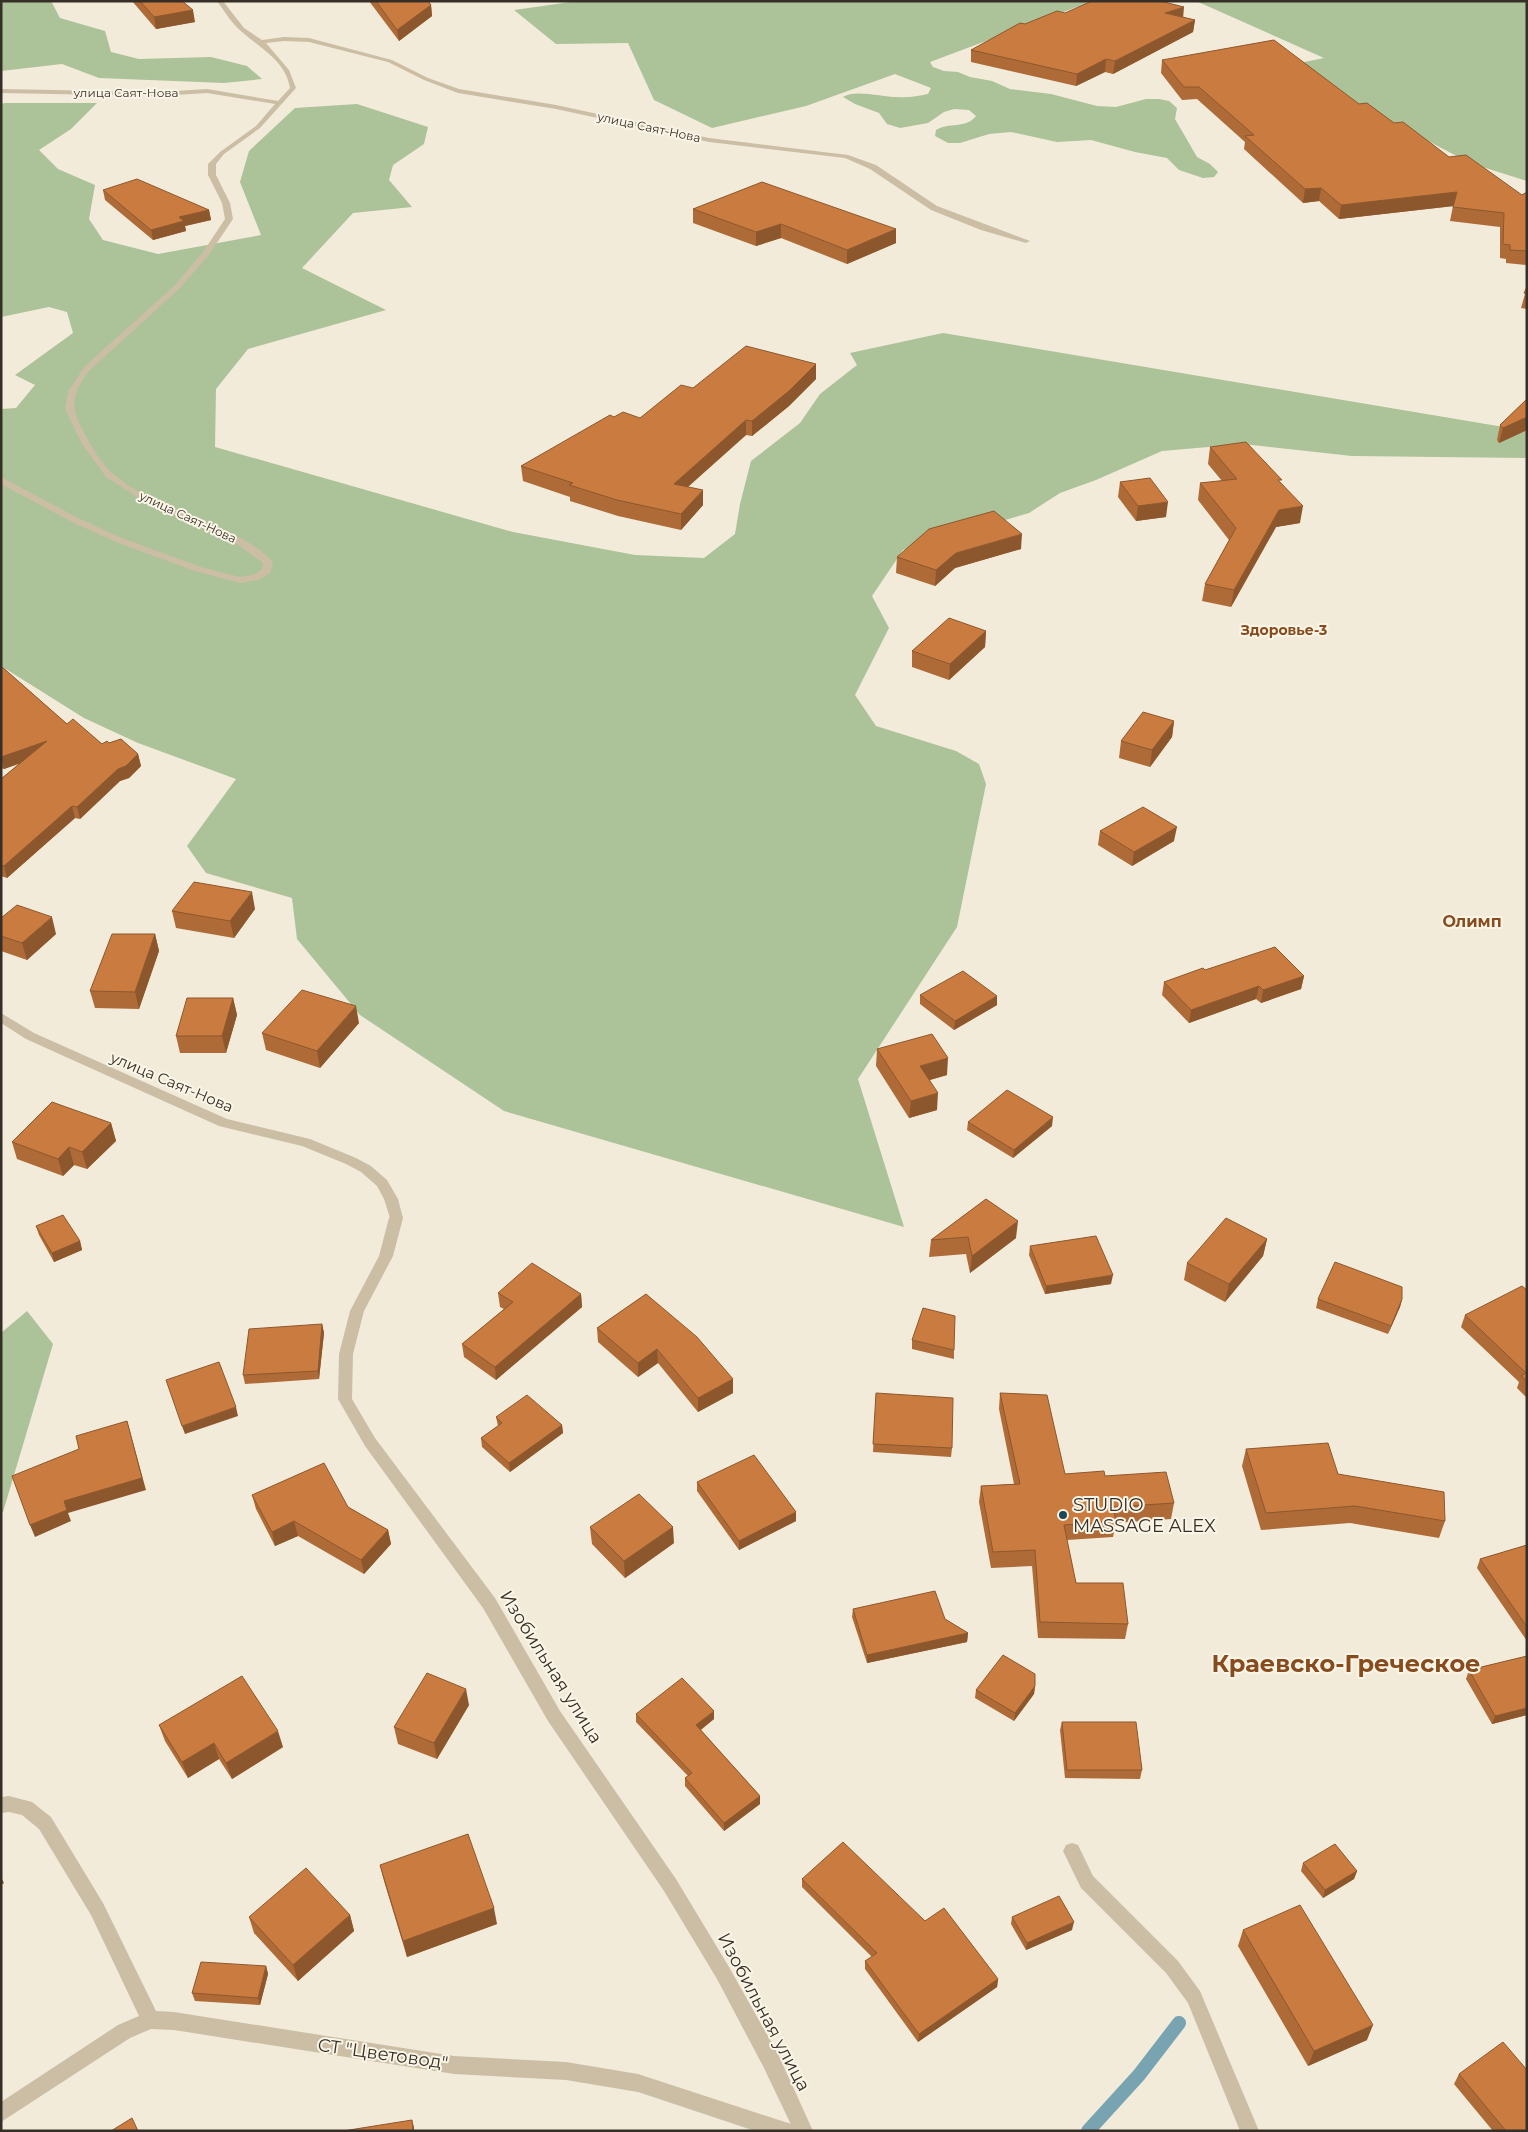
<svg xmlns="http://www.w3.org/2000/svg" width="1528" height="2132" font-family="Montserrat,sans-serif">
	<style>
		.green { fill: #acc299 }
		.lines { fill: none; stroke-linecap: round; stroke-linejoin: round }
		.stream { stroke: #78a3b0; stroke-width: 14 }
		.minor { fill: #cbbea5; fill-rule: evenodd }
		.tertiary { fill: #cbbea5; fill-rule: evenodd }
		.wall { fill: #ae6b37 }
		.shaded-wall { fill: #8d572d }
		.building { fill: #ca7c40; stroke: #8d572d }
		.poi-dot { fill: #1b4959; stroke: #faf5e6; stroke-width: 2 }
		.labels { text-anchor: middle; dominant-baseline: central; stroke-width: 4; stroke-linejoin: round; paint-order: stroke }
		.far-street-label { font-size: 12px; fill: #362f27; stroke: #faf5e6 }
		.far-neighbourhood-label { font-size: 14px; font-weight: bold; fill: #884b1d; stroke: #faf5e6 }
		.street-label { font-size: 15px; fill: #362f27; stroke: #faf5e6 }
		.neighbourhood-label { font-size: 16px; font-weight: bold; fill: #884b1d; stroke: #faf5e6 }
		.near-poi-label { font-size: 18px; fill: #362f27; stroke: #faf5e6; text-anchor: start }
		.near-street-label { font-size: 18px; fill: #362f27; stroke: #faf5e6 }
		.near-district-label { font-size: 24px; font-weight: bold; fill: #884b1d; stroke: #faf5e6 }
	</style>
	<rect width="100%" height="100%" fill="#f2ebda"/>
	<!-- green -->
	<path class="green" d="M1 1H51L60 18 105 31 111 52 139 59 211 57 247 66 262 79 224 83 99 78 62 64 1 71Z
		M578 1H1093L930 62 933 67 944 71 958 72 970 77 992 81 1010 89 1051 94 1097 106 1116 107 1146 99H1159L1169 101 1177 108 1175 119 1197 157 1210 164 1218 172 1214 177 1203 178 1179 170 1167 158 1135 152 1091 140 1057 142 1011 132 989 134 960 143H948L935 136 936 130C949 122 966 129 976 116L969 110 954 109 944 112 928 123 900 128 887 124 879 113 855 104 843 97C854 89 883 97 897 97 908 98 918 96 928 94L931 88 895 74 806 106 712 128 654 100 628 43 556 44 514 10Z
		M1196 1H1527V181L1470 163 1285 66 1324 58Z
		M5 103H97L71 129 39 150 58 169 95 185 89 219 103 240 158 254 261 235 240 182 249 151 295 108 357 104 428 127 424 144 393 165 389 180 412 207 353 213 302 268 386 310 248 349 216 389 215 447 513 532 635 555 704 558 735 534 740 504 751 461 800 423 820 394 857 365 850 353 943 333 1527 431V458L1352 456 1243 444 1162 451 1096 480 1060 493 1029 513 903 550 872 596 889 628 855 695 876 726 956 751 979 764 986 784 957 927 858 1079 904 1227 504 1111 360 1015 297 939 292 898 206 873 187 846 236 779 138 743 84 718 1 666V409L16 408 35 385 15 375 73 333 67 312 49 307 1 317V104Z
		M27 1311 53 1344 3 1512 1 1513V1333Z"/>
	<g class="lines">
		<!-- stream -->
		<path class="stream" d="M1088 2131 1139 2075 1179 2023"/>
		<!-- minor -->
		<path class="minor" d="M217 1H223L244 28 262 40 284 37 309 38 392 60 428 78 459 89 556 105 709 138 848 155 876 165 937 206 1030 241 1026 243 981 230 931 210 870 169 845 158 709 142 556 109 458 93 424 80 388 62 309 42 284 41 266 43 289 70 296 88 260 128 224 154 216 164V175L230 203 233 219 208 256 180 288 89 371C70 396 70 409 86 436 93 449 102 464 113 474 142 498 180 511 215 526 235 535 258 545 273 562L270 573 258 580 240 583 195 571 116 542 72 522 1 484V477L78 518 122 538 201 567 240 577 252 575 262 570 263 563 234 542 148 504 106 477 82 444 65 409 68 392 84 367 175 285 203 252 225 219 222 203 208 175V164L220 152 256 126 275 104 207 93 160 96 1 93V89L160 92 207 89 278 101 290 88C286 61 260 48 242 32 232 24 225 12 217 1Z
			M1 1013 34 1033 227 1119 310 1139 356 1158 371 1166 387 1180 398 1199 403 1218 401 1221H391L384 1199 377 1186 361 1172 346 1164 302 1146 219 1126 26 1039 1 1023Z
			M9 1796 32 1802 51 1817 103 1903 156 2011 174 2012 454 2056 566 2062 638 2074 785 2122 792 2124 794 2131H755L638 2092 566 2080 454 2074 174 2030 151 2029 130 2038 1 2122V2102L118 2025 139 2016 91 1915 39 1829 22 1815 9 1812 1 1813V1797Z
			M1072 1843 1078 1845 1093 1876 1178 1961 1200 1991 1259 2131H1240L1188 2003 1166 1973 1081 1888 1063 1851 1066 1845Z"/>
		<!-- tertiary -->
		<path class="tertiary" d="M396 1213 401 1215 403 1218 393 1256 364 1311 353 1354 352 1399 375 1438 495 1598 560 1711 676 1879 729 1967 778 2054 813 2131H794L764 2068 717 1979 664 1891 548 1721 483 1608 365 1446 338 1399 339 1354 350 1311 379 1256 389 1218 391 1215Z"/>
	</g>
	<!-- wall -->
	<path class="wall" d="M132 1H182L195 22 156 29Z
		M369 1H428L431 5 432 16 399 41Z
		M1065 13 1183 17 1195 20 1193 32 1113 74 1105 72 1076 86 971 62V50L1025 24Z
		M1162 60 1359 104 1394 123 1449 157 1522 195 1527 192V265L1506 263V259L1500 258V227L1450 221 1453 206 1339 219 1319 201 1303 203 1244 149 1245 142 1197 99 1182 100 1161 73Z
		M103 190 209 210 211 220 185 226 186 231 153 240 105 200Z
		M693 209 896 243 847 264 781 238 756 246 693 223Z
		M1527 287V309L1521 308Z
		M816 379 789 406 752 436 746 435 688 487 703 505 681 530 618 516 570 501V497L523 481 521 466 614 417 640 418 693 388Z
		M1527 399V430L1499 443 1497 440 1500 425Z
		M1210 447 1281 483 1300 523 1276 527 1231 607 1202 601 1205 584 1229 540 1198 500 1200 483 1222 481 1208 464Z
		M1120 482 1166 517 1136 521 1118 497Z
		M1021 549 955 568 935 586 896 573 897 557Z
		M986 631 985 647 949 680 912 667V651Z
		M1 666 67 724 102 744 109 743 138 754 141 766 129 778 120 781 80 819 75 818 7 878 1 876V779L20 763 4 769 1 768Z
		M1174 721 1172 737 1150 767 1119 758 1121 741Z
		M1100 831 1174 841 1132 866 1098 845Z
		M255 909 234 938 176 928 172 911Z
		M1 918 56 934 27 960 1 951Z
		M155 934 159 951 139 1009 95 1008 90 991Z
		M1205 970 1304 976 1301 989 1261 1003 1256 999 1189 1023 1162 995 1164 982Z
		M920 995 997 1005 954 1030 920 1004Z
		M233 998 237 1015 226 1053H180L176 1036Z
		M359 1023 320 1068 266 1050 262 1033Z
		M877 1049 947 1075 930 1080 937 1110 909 1118 876 1066Z
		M968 1122 1052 1126 1013 1158 967 1130Z
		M111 1123 116 1141 87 1169 74 1165 63 1176 17 1159 12 1142Z
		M986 1199 1016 1238 970 1273 966 1254 929 1257 931 1240Z
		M36 1226 80 1241 82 1250 54 1262 39 1235Z
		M1267 1239 1263 1256 1225 1302 1184 1280 1187 1263Z
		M1030 1246 1111 1284 1045 1294 1029 1255Z
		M1527 1290V1398L1517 1388 1519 1382 1461 1327 1465 1315Z
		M498 1293 581 1294 582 1307 496 1380 464 1357 462 1344 504 1309 500 1307Z
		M646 1294 733 1379V1393L698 1412 658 1363 638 1377 598 1342 597 1328Z
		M1318 1299H1402L1400 1307 1388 1334 1316 1308Z
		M322 1324 324 1333 319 1379 245 1384 243 1375Z
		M912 1340 954 1350V1359L912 1349Z
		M876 1393 952 1448 951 1457 873 1452Z
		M1000 1393 1065 1474 1105 1476 1174 1503 1171 1519 1116 1523 1113 1537 1067 1540 1076 1583 1128 1624 1125 1639 1038 1638 1032 1566 991 1568 979 1502 981 1486 1014 1484 999 1409Z
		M496 1417 562 1425 563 1433 510 1472 482 1447 481 1438 498 1426Z
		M1246 1449 1338 1474 1445 1521 1439 1538 1350 1523 1261 1530 1242 1466Z
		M697 1482 796 1521 739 1550 697 1491Z
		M252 1495 348 1507 388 1530 391 1544 364 1574 298 1536 275 1546 256 1509Z
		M590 1527 674 1543 625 1578 592 1544Z
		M1527 1545V1641L1477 1568 1480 1559Z
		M853 1609 945 1619 968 1633 967 1642 867 1663 852 1617Z
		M1527 1656V1715L1492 1724 1466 1679 1469 1670Z
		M1035 1686 1034 1694 1014 1721 975 1698 976 1690Z
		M469 1705 437 1759 398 1744 394 1727Z
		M636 1714 714 1719 701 1730 760 1796V1804L724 1831 685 1786V1778L688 1776 636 1722Z
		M1062 1722 1142 1770 1140 1779 1065 1778 1060 1730Z
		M159 1725 283 1747 232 1779 219 1759 188 1778 165 1741Z
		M1303 1863 1357 1871 1354 1879 1323 1898 1301 1871Z
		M380 1865 497 1924 407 1957 384 1881Z
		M802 1879 925 1921 998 1979 997 1987 918 2042 865 1969V1961L872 1957 802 1887Z
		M350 1915 354 1931 298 1981 254 1933 249 1917Z
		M1012 1917 1072 1930 1026 1950 1011 1924Z
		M1243 1930 1367 2040 1308 2066 1238 1946Z
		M266 1966 268 1974 260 2005 195 2001 192 1993Z
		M1459 2074 1527 2131H1493L1454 2084Z"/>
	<!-- shaded-wall -->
	<path class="shaded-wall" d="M431 5 432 16 399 41 397 30Z
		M1184 7 1183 19 1165 13Z
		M193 10 195 22 156 29 154 17Z
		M1195 20 1193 32 1113 74 1115 61Z
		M1106 59 1105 72 1076 86 1077 74Z
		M1321 188 1319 201 1303 203 1305 189Z
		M1457 192 1454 206 1339 219 1341 205Z
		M209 210 211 220 185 226 186 231 153 240 151 230 179 217Z
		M781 224V238L756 246V232Z
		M896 229V243L847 264V250Z
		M816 364V379L789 406 752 436V421Z
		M1527 417V430L1499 443 1503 428Z
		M746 420V435L674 499V484Z
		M703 490V505L681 530V514Z
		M1168 502 1166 517 1136 521 1138 506Z
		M1303 506 1300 523 1276 527 1231 607 1234 590 1279 510Z
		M1022 534 1021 549 955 568 935 586 936 570 956 553Z
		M986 631 985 647 949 680 950 664Z
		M1174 721 1172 737 1150 767 1152 750Z
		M47 741 50 753 4 769 1 757Z
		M138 754 141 766 129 778 120 781 80 819 77 807 118 769Z
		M72 806 75 818 7 878 4 866Z
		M1177 827 1174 841 1132 866 1134 852Z
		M252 892 255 909 234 938 230 921Z
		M52 917 56 934 27 960 22 943Z
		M155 934 159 951 139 1009 135 992Z
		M1304 976 1301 989 1261 1003 1263 990Z
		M1259 986 1256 999 1189 1023 1191 1010Z
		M997 996V1005L954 1030 955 1021Z
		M233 998 237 1015 226 1053 222 1036Z
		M356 1006 359 1023 320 1068 317 1051Z
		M948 1058 947 1075 919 1083 920 1066Z
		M938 1093 937 1110 909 1118 911 1101Z
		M1053 1117 1052 1126 1013 1158 1014 1150Z
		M111 1123 116 1141 87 1169 82 1152Z
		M69 1147 74 1165 63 1176 58 1159Z
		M1018 1221 1016 1238 970 1273 972 1256Z
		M1267 1239 1263 1256 1225 1302 1229 1284Z
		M80 1241 82 1250 54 1262 52 1253Z
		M1113 1275 1111 1284 1045 1294 1046 1286Z
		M581 1294 582 1307 496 1380 495 1367Z
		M1402 1299 1400 1307 1388 1334 1391 1326Z
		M322 1324 324 1333 319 1379 318 1371Z
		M657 1349 658 1363 638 1377V1363Z
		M733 1379V1393L698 1412V1398Z
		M236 1407 238 1416 185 1434 182 1426Z
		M127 1421 146 1490 68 1513 71 1521 35 1537 30 1525 64 1501Z
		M562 1425 563 1433 510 1472 509 1463Z
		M796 1512V1521L739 1550V1541Z
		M294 1521 298 1536 275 1546 272 1532Z
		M673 1527 674 1543 625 1578 624 1561Z
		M388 1530 391 1544 364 1574 361 1560Z
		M968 1633 967 1642 867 1663V1655Z
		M1035 1686 1034 1694 1014 1721 1015 1713Z
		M466 1689 469 1705 437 1759 434 1743Z
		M1527 1708V1715L1492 1724 1495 1716Z
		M714 1711V1719L696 1733V1725Z
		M278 1731 283 1747 232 1779 226 1763Z
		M214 1743 219 1759 188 1778 182 1762Z
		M760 1796V1804L724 1831V1823Z
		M1357 1871 1354 1879 1323 1898 1325 1890Z
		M1 1877 4 1883 1 1885Z
		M494 1908 497 1924 407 1957 403 1941Z
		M350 1915 354 1931 298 1981 293 1965Z
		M1074 1922 1072 1930 1026 1950 1027 1943Z
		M266 1966 268 1974 260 2005 258 1998Z
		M998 1979 997 1987 918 2042 919 2034Z
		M1373 2025 1367 2040 1308 2066 1314 2051Z
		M412 2120 414 2127V2131H413Z"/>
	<!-- building -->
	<path class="building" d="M140 1H182L193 10 154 17Z
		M376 1H428L431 5 397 30Z
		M1092 1H1160L1184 7 1165 13 1195 20 1115 61 1106 59 1077 74 971 50 1020 23 1025 24 1057 11 1065 13Z
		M1274 40 1359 104 1367 103 1394 123 1403 122 1449 157 1466 155 1522 195 1527 192V251L1510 250V245L1503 244 1504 213 1453 207 1457 192 1341 205 1321 188 1305 189 1245 136 1254 135 1199 87H1184L1162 60Z
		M137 179 209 210 179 217 184 221 151 230 103 190Z
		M762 182 896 229 847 250 781 224 756 232 693 209Z
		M1527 287V294L1524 293Z
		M746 346 816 364 789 391 752 421 746 420 674 484 703 490 681 514 617 500 569 485 573 483 521 466 610 415 614 417 623 412 640 418 681 385 693 388Z
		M1527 399V417L1503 428 1500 425Z
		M1246 442 1282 480H1278L1303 506 1279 510 1234 590 1205 584 1236 528 1200 483 1237 479 1210 447Z
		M1150 478 1168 502 1138 506 1120 482Z
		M994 511 1022 534 956 553 936 570 897 557 929 529Z
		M949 618 986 631 950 664 912 651Z
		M1 666 67 724 73 719 102 744 107 741 109 743 121 739 138 754 126 766 118 769 77 807 72 806 4 866 1 865V779L47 741 1 757Z
		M1143 712 1174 721 1152 750 1121 741Z
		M1143 807 1177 827 1134 852 1100 831Z
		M194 882 252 892 230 921 172 911Z
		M17 905 52 917 22 943 1 936V918Z
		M112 934H155L135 992 90 991Z
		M1275 947 1304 976 1263 990 1259 986 1191 1010 1164 982 1203 968 1205 970Z
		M963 971 997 996 955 1021 920 995Z
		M302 990 356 1006 317 1051 262 1033Z
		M187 998H233L222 1036H176Z
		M932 1034 948 1058 920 1066 938 1093 911 1101 877 1049Z
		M1007 1090 1053 1117 1014 1150 968 1122Z
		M52 1102 111 1123 82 1152 69 1147 58 1159 12 1142Z
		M986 1199 1018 1221 972 1256 968 1237 931 1240Z
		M63 1215 80 1241 52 1253 36 1226Z
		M1226 1218 1267 1239 1229 1284 1187 1263Z
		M1096 1236 1113 1275 1046 1286 1030 1246Z
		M1335 1262 1402 1287V1299L1391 1326 1318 1299Z
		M532 1263 581 1294 495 1367 462 1344 513 1302 498 1293Z
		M1522 1286 1527 1290V1381L1521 1376 1526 1373 1465 1315Z
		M646 1294 697 1337 733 1379 698 1398 657 1349 638 1363 597 1328Z
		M923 1308 955 1316 954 1350 912 1340Z
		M322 1324 318 1371 243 1375 249 1329Z
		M219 1362 236 1407 182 1426 166 1380Z
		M876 1393 953 1398 952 1448 873 1444Z
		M1000 1393 1047 1395 1065 1474 1104 1471 1105 1476 1166 1472 1174 1503 1113 1507 1116 1521 1064 1525 1076 1583H1123L1128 1624 1040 1622 1035 1550 993 1552 981 1486 1020 1484Z
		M527 1395 562 1425 509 1463 481 1438 502 1423 496 1417Z
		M127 1421 142 1478 64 1501 67 1510 30 1525 12 1476 79 1449 76 1436Z
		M1328 1443 1338 1474 1444 1492 1445 1521 1355 1506 1266 1513 1246 1449Z
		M754 1455 796 1512 739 1541 697 1482Z
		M324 1463 348 1507 388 1530 361 1560 294 1521 272 1532 252 1495Z
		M639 1494 673 1527 624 1561 590 1527Z
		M1527 1545V1627L1480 1559Z
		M935 1591 945 1619 968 1633 867 1655 853 1609Z
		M1003 1655 1035 1674V1686L1015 1713 976 1690Z
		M1527 1656V1708L1495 1716 1469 1670Z
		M427 1673 466 1689 434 1743 394 1727Z
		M242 1676 278 1731 226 1763 214 1743 182 1762 159 1725Z
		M682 1678 714 1711 696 1725 760 1796 724 1823 685 1778 692 1773 636 1714Z
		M1062 1722H1136L1142 1770H1067Z
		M468 1834 494 1908 403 1941 380 1865Z
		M843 1842 925 1921 944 1908 998 1979 919 2034 865 1961 877 1953 802 1879Z
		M1335 1844 1357 1871 1325 1890 1303 1863Z
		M306 1868 350 1915 293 1965 249 1917Z
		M1059 1896 1074 1922 1027 1943 1012 1917Z
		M1300 1905 1373 2025 1314 2051 1243 1930Z
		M201 1962 266 1966 258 1998 192 1993Z
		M1503 2042 1527 2070V2131H1506L1459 2074Z
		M132 2118 138 2131H111Z
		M412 2120 413 2131H343Z"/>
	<!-- markers -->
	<circle class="poi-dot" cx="1063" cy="1515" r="5"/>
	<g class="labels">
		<!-- far-street labels -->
		<g class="far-street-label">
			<text x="126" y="92">улица Саят-Нова</text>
			<text transform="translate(649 127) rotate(12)">улица Саят-Нова</text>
			<text transform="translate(188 517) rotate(25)">улица Саят-Нова</text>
		</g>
		<!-- far-neighbourhood labels -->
		<g class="far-neighbourhood-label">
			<text x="1284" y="630">Здоровье-3</text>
		</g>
		<!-- street labels -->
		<g class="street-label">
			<text transform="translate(172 1082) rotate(23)">улица Саят-Нова</text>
		</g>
		<!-- neighbourhood labels -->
		<g class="neighbourhood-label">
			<text x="1472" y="921">Олимп</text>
		</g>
		<!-- near-poi labels -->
		<g class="near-poi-label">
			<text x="1073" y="1505">STUDIO<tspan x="1073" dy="21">MASSAGE ALEX</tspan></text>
		</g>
		<!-- near-street labels -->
		<g class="near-street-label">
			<text transform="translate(551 1667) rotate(58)">Изобильная улица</text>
			<text transform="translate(764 2012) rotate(62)">Изобильная улица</text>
			<text transform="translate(383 2054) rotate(8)">СТ "Цветовод"</text>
		</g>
		<!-- near-district labels -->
		<g class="near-district-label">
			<text x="1346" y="1663">Краевско-Греческое</text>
		</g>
	</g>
	<!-- border -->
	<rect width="1528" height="2132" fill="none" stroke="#362f27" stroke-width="5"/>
</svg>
